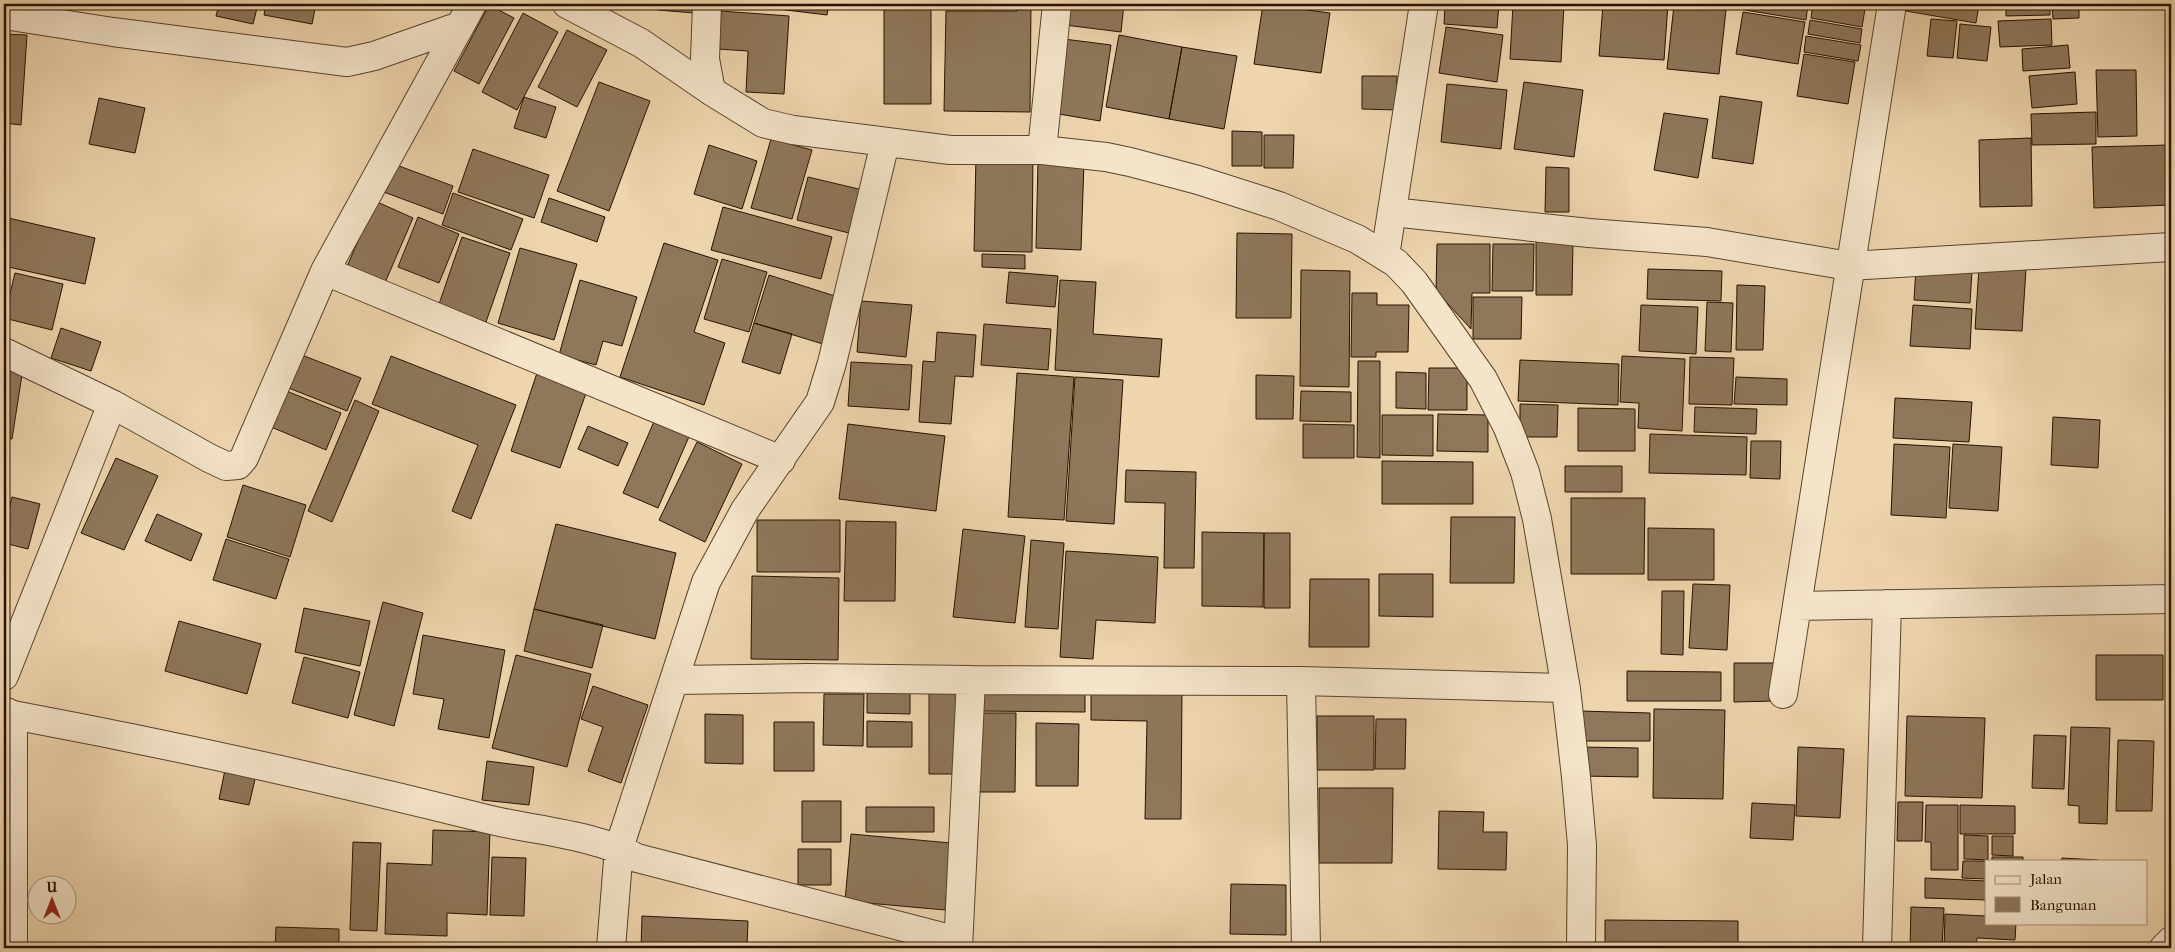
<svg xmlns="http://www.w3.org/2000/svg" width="2175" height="952" font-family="'IM FELL French Canon',serif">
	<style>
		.building { fill: #8e775a; stroke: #261200 }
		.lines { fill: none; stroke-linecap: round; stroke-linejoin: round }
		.minor-casing { stroke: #58432b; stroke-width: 30 }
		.minor { stroke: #f4e4ca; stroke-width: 28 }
	</style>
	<rect width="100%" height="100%" fill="#eed5ad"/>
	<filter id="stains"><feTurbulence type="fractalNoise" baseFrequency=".004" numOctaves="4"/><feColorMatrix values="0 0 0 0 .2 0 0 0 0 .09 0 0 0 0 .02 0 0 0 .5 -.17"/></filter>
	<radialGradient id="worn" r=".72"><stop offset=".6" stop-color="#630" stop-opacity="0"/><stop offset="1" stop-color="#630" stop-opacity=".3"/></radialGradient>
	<!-- building -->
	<path class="building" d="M219 4H258L253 24 216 16Z
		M266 4H316L312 24 264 15Z
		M659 4H695L694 13 658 10Z
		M778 4H829L827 15 778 9Z
		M1017 4H1031L1030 112 944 111 946 11H1017Z
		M1060 4H1124L1121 32 1057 24Z
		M1263 4 1330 13 1321 73 1254 64Z
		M1445 4H1499L1497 28 1444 24Z
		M1513 4H1564L1561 62 1510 59Z
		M1603 4H1668L1664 60 1599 56Z
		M1746 4H1808L1806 20 1745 10Z
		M1813 4H1834L1865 9 1862 27 1811 18Z
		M1842 4H1866V8Z
		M1895 4H1979L1976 23 1894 9Z
		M2006 4H2050V15L2006 16Z
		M2052 4H2079V18L2053 19Z
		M489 5 514 18 479 84 454 71Z
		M1674 5 1726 10 1719 74 1667 69Z
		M884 9H931V104H884Z
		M721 11 789 16 784 94 746 92 748 51 718 49Z
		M1743 12 1805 22 1798 64 1736 54Z
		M523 13 558 32 517 110 482 92Z
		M1931 19 1957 21 1953 58 1927 56Z
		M2051 19 2052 45 2000 47 1998 21Z
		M1810 20 1862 29 1860 43 1808 34Z
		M1960 24 1991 27 1987 61 1957 58Z
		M1446 27 1503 35 1497 82 1439 73Z
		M567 30 607 50 577 107 538 87Z
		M4 34 27 35 21 125 4 123Z
		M1119 35 1182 47 1169 119 1106 107Z
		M1806 36 1861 45 1858 61 1804 52Z
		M1064 39 1111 45 1100 121 1053 113Z
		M2068 45 2070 68 2023 71 2022 49Z
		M1182 47 1237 56 1224 129 1169 119Z
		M1804 54 1855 62 1848 104 1797 96Z
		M2096 70H2136L2137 136 2098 137Z
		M2075 72 2077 104 2032 108 2029 76Z
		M1362 76H1397L1396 110 1362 109Z
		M599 82 650 101 609 211 557 191Z
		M1524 82 1583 90 1574 157 1514 149Z
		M1447 84 1507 90 1501 149 1441 142Z
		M1720 96 1762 102 1753 164 1712 158Z
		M524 97 556 107 546 138 514 128Z
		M99 98 145 108 135 153 89 144Z
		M2096 112V144L2032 145 2031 114Z
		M1664 113 1708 119 1698 178 1654 170Z
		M1232 131 1262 132V166H1232Z
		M1264 135H1294L1293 168H1264Z
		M2031 138 2032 206 1980 207 1979 140Z
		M771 139 812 150 792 219 751 208Z
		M709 145 757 161 742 209 694 194Z
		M2169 145 2171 205 2094 208 2092 147Z
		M473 149 549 175 534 218 458 192Z
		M976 155H1033L1032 252 974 251Z
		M1038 161 1084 162 1081 250 1036 248Z
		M391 163 453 186 443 214 381 191Z
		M1546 167 1569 168V212H1545Z
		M808 177 867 191 857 235 797 220Z
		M453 193 523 219 511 250 442 225Z
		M549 198 605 217 597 242 541 222Z
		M375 201 413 218 384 285 346 269Z
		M723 207 832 237 821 279 711 250Z
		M4 217 95 238 85 284 4 266Z
		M418 217 459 234 439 283 398 267Z
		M1237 233 1292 234 1291 318H1236Z
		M462 237 510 253 486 322 438 307Z
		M1536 241 1573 242 1572 295H1536Z
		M664 243 718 260 694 332 725 343 704 405 620 377Z
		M1437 244H1490V293H1472L1471 329 1436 291Z
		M1493 244H1534L1533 291H1492Z
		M520 248 577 264 554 340 498 323Z
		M982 254 1025 255V269L982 267Z
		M722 259 767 272 749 332 704 319Z
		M1979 267 2026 269 2022 331 1975 329Z
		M1916 268 1972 271 1970 303 1914 300Z
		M1648 269 1722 271 1721 301 1647 299Z
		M1301 270 1350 271 1349 387 1300 386Z
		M1009 272 1058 276 1055 307 1006 303Z
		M15 273 63 284 52 330 4 318Z
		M769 275 838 297 823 344 754 323Z
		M580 280 637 297 622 346 603 341 596 365 559 355Z
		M1060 280 1096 282 1093 334 1162 339 1159 377 1055 370Z
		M1737 285 1765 286 1763 350H1736Z
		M1352 293H1377V305H1409L1408 352H1376V357H1351Z
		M1473 297H1522L1521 339H1473Z
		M861 301 912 305 906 357 857 352Z
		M1707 302 1733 303 1731 352 1705 351Z
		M1641 305 1698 307 1696 354 1639 351Z
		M1913 305 1972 309 1970 349 1910 346Z
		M754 323 792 334 780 374 742 362Z
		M984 324 1051 329 1048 370 981 365Z
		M61 328 101 342 91 371 51 358Z
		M937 332 976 335 973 377 955 376 951 424 919 422 923 361 935 362Z
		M294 352 361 378 347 411 281 385Z
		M391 356 516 405 471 519 452 511 478 445 372 404Z
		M1622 356 1685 359 1682 431 1638 428 1639 403 1620 402Z
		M1690 357 1734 358 1732 405 1689 404Z
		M4 359 24 362 12 439 4 438Z
		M1520 360 1619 364 1618 405 1518 401Z
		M1358 361H1380V458L1357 457Z
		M851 362 912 365 909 410 848 406Z
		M1429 368H1467V410H1428Z
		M1396 372 1426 373V409L1396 408Z
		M537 373 587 390 560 468 511 451Z
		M1017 373 1074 377 1064 520 1008 517Z
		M1256 375 1294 376 1293 419H1256Z
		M1075 377 1123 380 1114 524 1066 521Z
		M1736 377 1787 379V405L1734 404Z
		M279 388 341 413 326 450 264 424Z
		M1301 391 1351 392V422L1300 421Z
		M1895 398 1972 402 1969 442 1893 438Z
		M355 400 379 411 332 522 308 511Z
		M1520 404 1558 405 1557 437H1520Z
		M1695 407 1757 409 1756 434 1694 432Z
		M1578 408 1635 409V451H1578Z
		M1438 414 1488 415V452L1437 451Z
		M1382 415H1433V456L1382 455Z
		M656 417 691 432 658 508 623 493Z
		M2053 417 2100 420 2098 468 2051 465Z
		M848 424 945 436 936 511 839 499Z
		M1303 424 1354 425V458H1303Z
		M588 426 628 443 618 466 578 449Z
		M1650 434 1747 437 1746 475 1649 473Z
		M1751 441H1781L1780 479 1750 478Z
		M697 442 742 464 705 542 659 520Z
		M1894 444 1950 447 1946 518 1891 515Z
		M1953 444 2002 447 1998 511 1949 508Z
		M116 458 158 476 124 550 81 533Z
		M1382 461 1473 462V504H1382Z
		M1565 466H1622V492H1565Z
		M1126 470 1196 472 1194 568H1164L1165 503 1125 502Z
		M243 485 306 505 290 557 227 537Z
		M12 497 40 504 28 549 4 543V530Z
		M1571 498H1645L1644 574H1571Z
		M157 514 202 534 191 561 145 541Z
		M1451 517H1515L1514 583H1450Z
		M757 520H840V572H757Z
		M846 521 896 522 895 601H844Z
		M556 524 676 553 655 639 534 609Z
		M1648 528 1714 529V580H1648Z
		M963 529 1025 536 1015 623 953 617Z
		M1202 532 1264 533 1263 607 1202 606Z
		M1264 533H1290V608H1264Z
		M226 539 289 559 276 599 213 580Z
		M1031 540 1064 543 1058 629 1025 627Z
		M1066 551 1158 557 1155 623 1096 620 1093 659 1060 657Z
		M1379 574H1433V617L1379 616Z
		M752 576 839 578 838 660 751 659Z
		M1310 579H1369V647H1309Z
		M1693 584 1730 585 1727 650 1689 648Z
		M1662 591H1684L1683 655 1661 654Z
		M383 602 423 613 394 726 354 715Z
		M304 608 370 621 360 666 295 652Z
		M534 609 603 625 592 668 524 651Z
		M179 621 261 644 247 694 165 671Z
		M423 635 505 650 489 738 438 729 444 699 413 694Z
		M516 655 591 674 567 767 492 748Z
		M2096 655H2163V700H2096Z
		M304 657 360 672 348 718 292 703Z
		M1734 663H1774V701L1734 702Z
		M1627 671 1721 672V701H1627Z
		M979 683 1085 684V712L979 711Z
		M867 684 910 685V714L867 713Z
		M593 686 648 705 621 783 588 771 603 727 581 719Z
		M929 686H958L957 774H929Z
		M1091 686 1182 687 1181 819H1145L1147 721 1091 720Z
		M824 694H864L863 746 823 745Z
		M1654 709 1725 710 1723 799 1653 798Z
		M1580 711 1650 713V741H1580Z
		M976 713H1016L1015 792H975Z
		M705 714 743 715V764L705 763Z
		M1317 716H1374V770H1317Z
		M1907 716 1985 718 1982 798 1905 796Z
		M1376 719H1406L1405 769H1375Z
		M867 721 912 722V747H867Z
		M774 722H814V771H774Z
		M1036 723 1079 724 1078 786H1036Z
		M2071 727 2110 728 2107 824 2079 823V806L2068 805Z
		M2034 735 2066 736 2064 789 2032 788Z
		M2118 740 2154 741 2152 811H2116Z
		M1580 747 1638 748V777L1580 776Z
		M1798 747 1844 749 1840 818 1796 816Z
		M487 761 534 767 529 805 482 800Z
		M226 765 257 771 249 805 219 799Z
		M1319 788H1393L1392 863H1319Z
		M802 801H841V842H802Z
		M1898 802H1923L1922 841H1897Z
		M1752 803 1795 805 1793 840 1750 838Z
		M1926 805H1958V870H1931V842H1925Z
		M1960 805 2015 806V834H1960Z
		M866 807H934V832H866Z
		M1439 811 1484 812 1483 832H1507L1506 870 1438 869Z
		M433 830 490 832 487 915 447 913V936L385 934 387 863 432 865Z
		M851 834 951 843 945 910 845 901Z
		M1964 835 1988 836V860L1964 859Z
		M1992 836H2013V856L1992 855Z
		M353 842 381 843 377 931 350 930Z
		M798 849H831V885H798Z
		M492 857 526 858 524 916 490 915Z
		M1992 857H2023V861H1992Z
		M2062 858 2098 860V861H2061Z
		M1963 861H1986V879L1962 878Z
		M1925 878 1986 881V900L1925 898Z
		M1231 884 1286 885V935L1230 934Z
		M1911 907 1944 908 1942 948H1910Z
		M1945 914 1986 916V923H2016L2015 940 1977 938 1976 948H1944Z
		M642 916 748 921 747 948H641Z
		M1605 920 1738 921V948H1605Z
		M276 927 339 929V948H275Z"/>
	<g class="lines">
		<defs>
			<path id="minor" d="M567 4 641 43 711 91 763 123 793 130 950 150H1042L1106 157 1130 162 1198 180 1279 206 1357 239 1396 263 1414 282 1483 379 1508 428 1525 472 1537 519 1566 689 1576 777 1582 845 1581 948
				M707 4 705 59 711 91
				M4 15 113 32 347 62 374 56 460 26 472 4
				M1042 150 1057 4
				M1392 212 1589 233 1707 242 1849 266 2171 247
				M1385 256 1424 4
				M325 271 781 460
				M4 352 112 404 209 458 226 466 238 465 244 458 325 271 460 26
				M1797 606 2171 599
				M4 676 112 404
				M675 680 808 678 971 680 1301 681 1565 688
				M1301 681 1306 948
				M1783 694 1892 4
				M4 711 13 715C173 745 332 780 491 820 537 831 596 835 637 858L958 941
				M13 715V948
				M611 948 619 848 706 582 745 510 820 402 832 363 885 143
				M958 948 971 680
				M1877 948 1887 604
				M2164 948 2171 941"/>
		</defs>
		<!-- minor casing -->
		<use href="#minor" class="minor-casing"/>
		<!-- minor -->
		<use href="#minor" class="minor"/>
	</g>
	<!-- margin -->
	<rect width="2175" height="952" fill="none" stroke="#eed5ad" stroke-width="20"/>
	<rect x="5" y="5" width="2165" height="942" fill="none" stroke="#261200" stroke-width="2.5"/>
	<rect x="10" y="10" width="2155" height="932" fill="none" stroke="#261200"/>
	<!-- legend -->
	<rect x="1985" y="860" width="162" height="65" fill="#f4e4ca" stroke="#a29079"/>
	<rect x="1995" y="876" width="25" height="8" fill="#f4e4ca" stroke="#a29079"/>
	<text x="2030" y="884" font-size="15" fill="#261200">Jalan</text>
	<rect x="1995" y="897" width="25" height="15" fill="#8e775a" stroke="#a29079"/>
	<text x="2030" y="910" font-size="15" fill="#261200">Bangunan</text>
	<!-- north arrow -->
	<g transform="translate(52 900)"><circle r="24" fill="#f4e4ca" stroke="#a29079"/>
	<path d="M0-4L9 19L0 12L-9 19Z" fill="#8f2418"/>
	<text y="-8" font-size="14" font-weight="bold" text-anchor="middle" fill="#261200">U</text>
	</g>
	<rect width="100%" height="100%" filter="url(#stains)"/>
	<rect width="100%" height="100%" fill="url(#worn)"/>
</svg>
